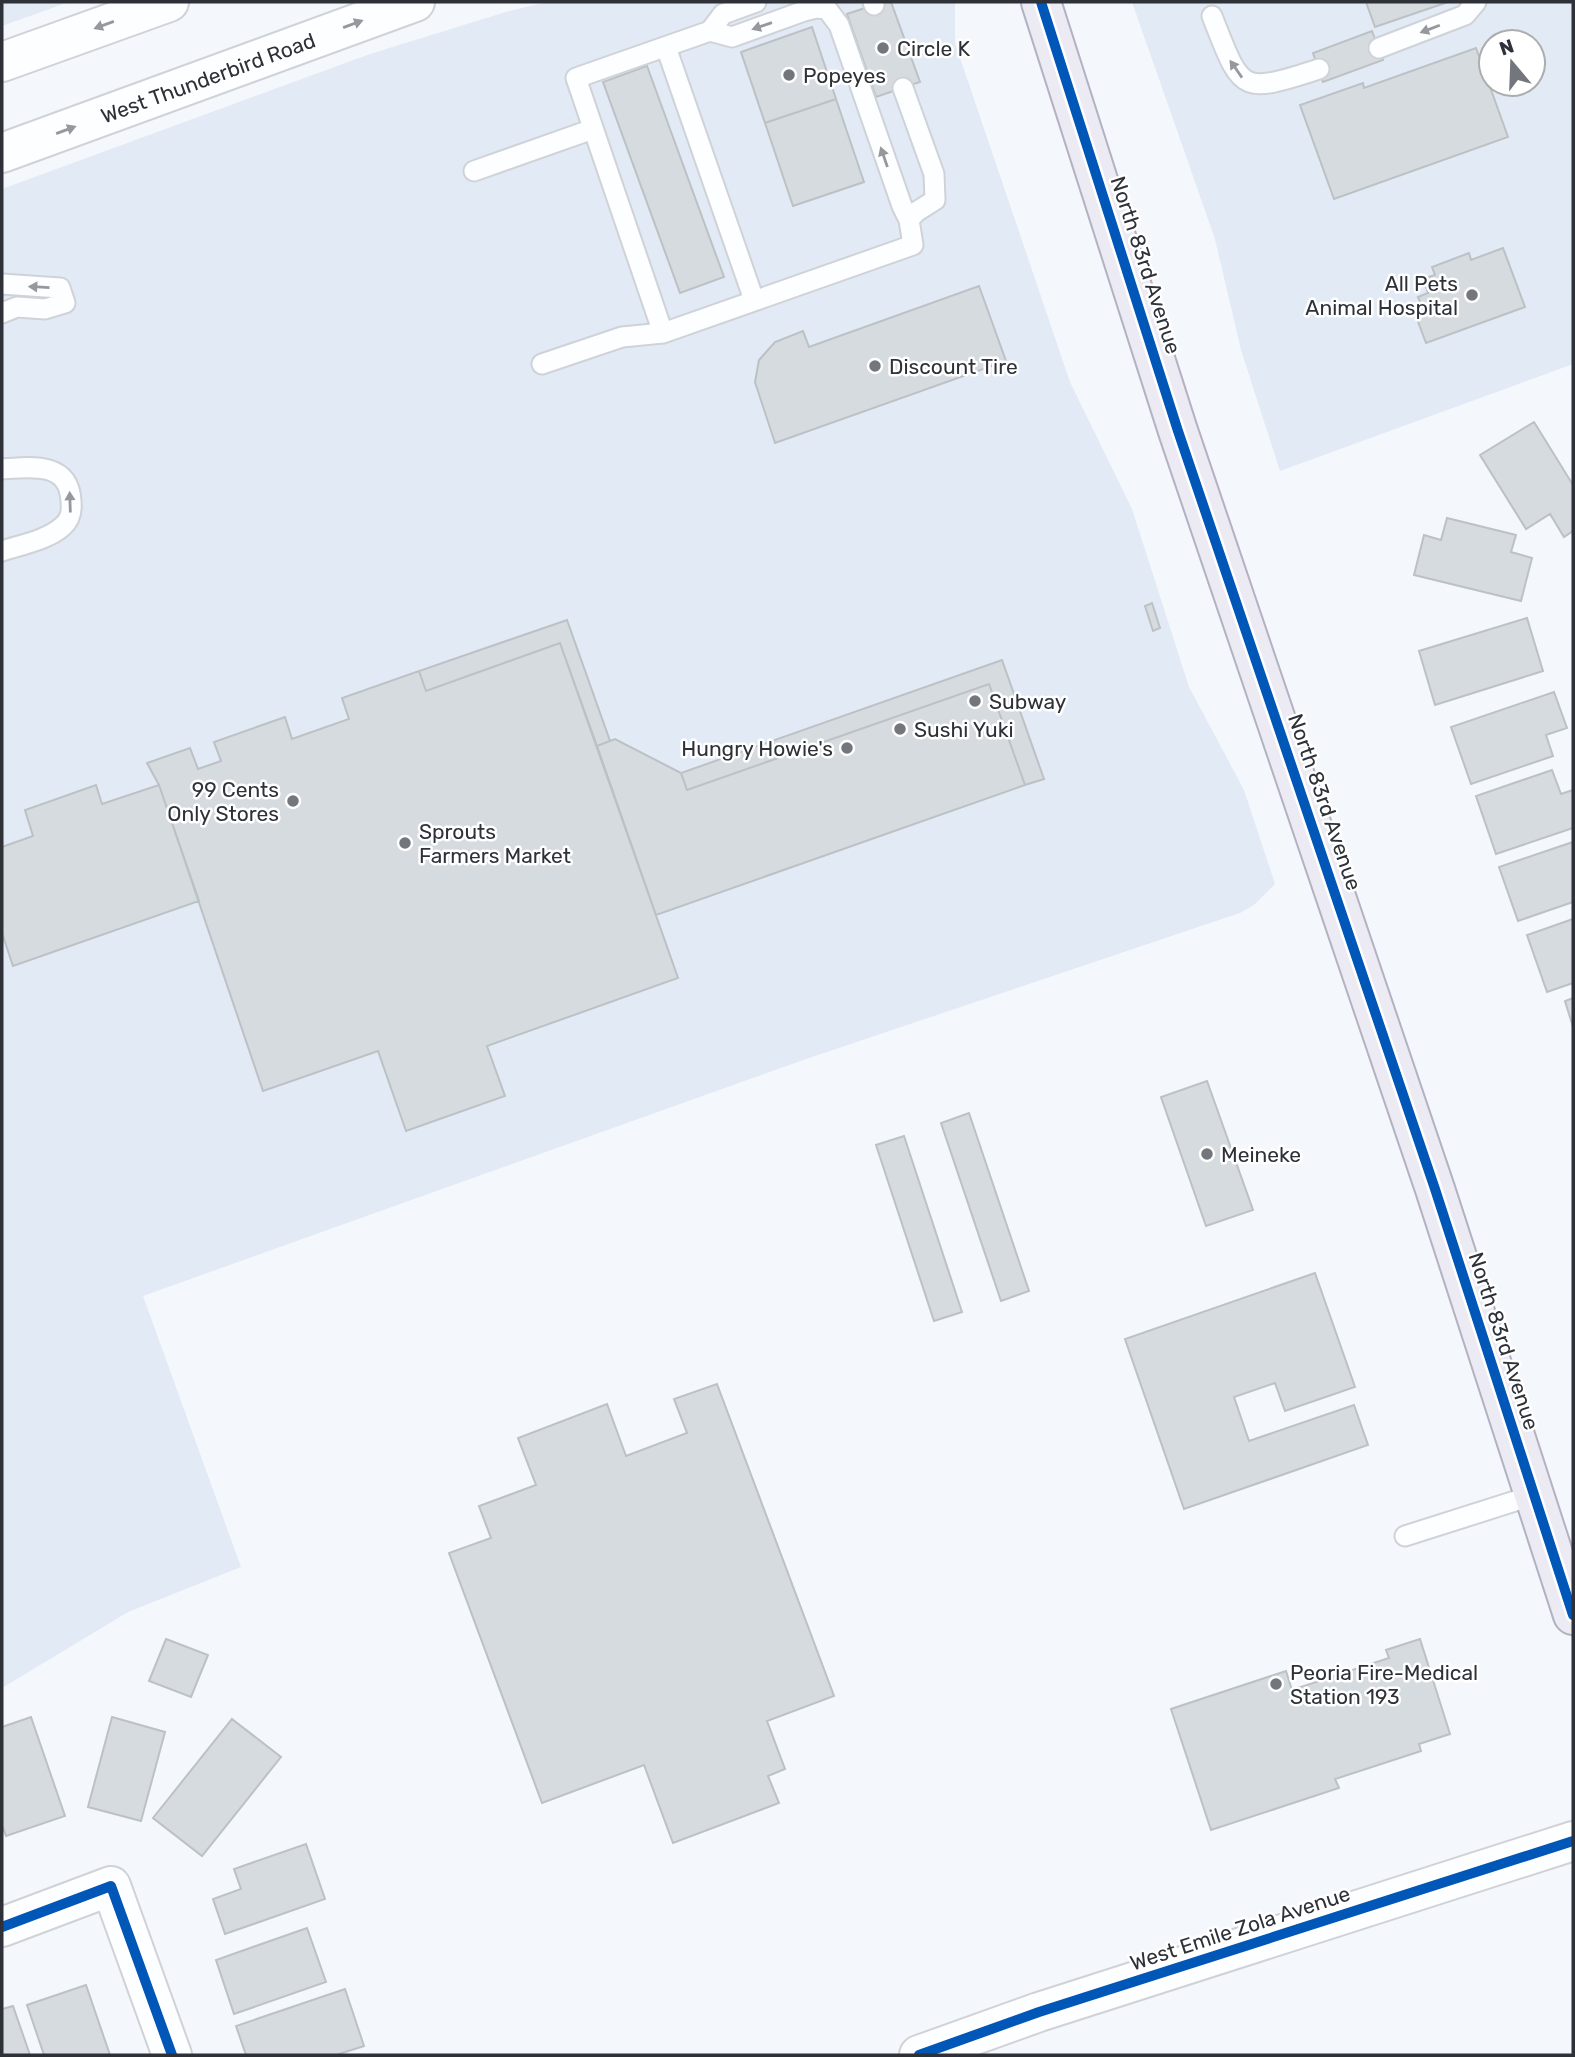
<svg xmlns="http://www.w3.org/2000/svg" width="1575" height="2057" font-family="Rubik,sans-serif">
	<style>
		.built { fill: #e2eaf5; fill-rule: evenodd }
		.building { fill: #d6dbdf; stroke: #bcc1c5; stroke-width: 2 }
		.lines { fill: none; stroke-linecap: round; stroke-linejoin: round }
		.lane-casing { stroke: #cfd3d8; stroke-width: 23 }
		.street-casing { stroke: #cfd3d8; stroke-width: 42 }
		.secondary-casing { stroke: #cfd3d8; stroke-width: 42 }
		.primary-casing { stroke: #b3b2c2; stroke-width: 42 }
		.lane { stroke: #fdfeff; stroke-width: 19 }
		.street { stroke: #fdfeff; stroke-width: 38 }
		.secondary { stroke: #fdfeff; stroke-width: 38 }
		.primary { stroke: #eceaf3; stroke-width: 38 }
		.cycleway-casing { stroke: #fff; stroke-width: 15 }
		.cycleway { stroke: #0057b8; stroke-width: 10 }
		.oneway { fill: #96989b }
		.poi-dot { fill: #73767c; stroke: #fff; stroke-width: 2.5 }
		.labels { text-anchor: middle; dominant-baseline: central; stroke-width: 5; stroke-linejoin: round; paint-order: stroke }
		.poi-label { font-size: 21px; fill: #2e3137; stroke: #fff; text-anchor: start }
		.street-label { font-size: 21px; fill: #2e3137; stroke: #fff }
	</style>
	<rect width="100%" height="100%" fill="#f4f7fc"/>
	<!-- built -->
	<path class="built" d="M2 2H69L2 26Z
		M548 2H955V43L1070 382 1132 509 1189 687 1244 790 1275 884 1254 905 1240 913 809 1058 143 1296 241 1567 128 1612 2 1688V189L370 54 509 11Z
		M1132 2H1573V364L1280 471 1241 350 1215 239ZM1491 42H1533V84H1491Z"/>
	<!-- building -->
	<path class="building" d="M883 2H891L920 82 876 97 847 14Z
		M1366 2H1448L1375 27Z
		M812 27 836 99 765 123 741 52Z
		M1372 31 1383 60 1323 82 1313 53Z
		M1476 48 1508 137 1334 199 1300 105 1363 83 1364 88Z
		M647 66 724 277 680 293 603 82Z
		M836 99 864 182 793 206 765 123Z
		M1503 248 1525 307 1426 343 1417 319 1425 314 1418 297 1428 293 1423 279 1435 275 1432 267 1469 253 1471 260Z
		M979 286 1006 361 775 443 755 382 759 360 775 342 803 331 809 347Z
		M1534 422 1573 485V531L1564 537 1550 514 1526 529 1480 455Z
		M1447 518 1516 535 1511 552 1532 558 1521 601 1414 575 1424 535 1441 540Z
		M1152 603 1160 628 1153 631 1145 606Z
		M1527 618 1543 671 1435 705 1419 651Z
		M567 620 610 741 597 746 560 643 426 691 419 671Z
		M560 643 678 978 487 1046 505 1096 406 1131 378 1051 263 1091 159 785 147 763 190 748 198 769 221 761 214 742 285 717 292 739 349 719 342 698 419 671 426 691Z
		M1002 660 1044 779 1025 785 989 684 687 790 681 773Z
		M989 684 1025 785 656 915 597 746 615 739 681 773 687 790Z
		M1554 692 1567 728 1546 735 1553 756 1471 784 1451 727Z
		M1552 770 1561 794 1573 790V828L1496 854 1476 796Z
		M96 785 102 804 159 785 199 901 13 966 2 933V847L33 836 25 810Z
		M1573 842V902L1518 921 1499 867Z
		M1573 919V983L1547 992 1527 935Z
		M1573 998V1027L1565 1001Z
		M1207 1081 1253 1210 1206 1226 1161 1097Z
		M969 1113 1029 1291 1001 1301 941 1123Z
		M904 1136 962 1312 934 1321 876 1145Z
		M1315 1273 1355 1387 1285 1411 1275 1383 1234 1397 1249 1441 1354 1405 1368 1445 1184 1509 1125 1339Z
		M717 1384 834 1696 767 1721 785 1769 768 1776 779 1803 673 1843 644 1765 542 1803 449 1553 491 1538 479 1506 536 1485 518 1438 607 1404 626 1456 687 1433 674 1399Z
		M166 1639 208 1655 191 1697 149 1681Z
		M1420 1639 1450 1734 1419 1744 1421 1751 1335 1779 1339 1788 1211 1830 1171 1709 1286 1671 1292 1690 1389 1658 1386 1650Z
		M31 1717 65 1816 6 1836 2 1825V1727Z
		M112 1717 165 1732 141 1821 88 1807Z
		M232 1719 281 1757 202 1856 153 1818Z
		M306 1844 325 1899 225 1934 213 1899 241 1889 234 1869Z
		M307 1928 326 1982 234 2014 216 1960Z
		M86 1985 110 2055H44L27 2005Z
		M345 1989 364 2046 336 2055H246L236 2026Z
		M13 2006 30 2055H2V2009Z"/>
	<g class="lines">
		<defs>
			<path id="lane" d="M873 2 874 5
				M1212 16C1242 92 1239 95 1319 69
				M710 31 723 14 756 2
				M666 47 754 300
				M1379 48 1465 15 1476 2
				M903 88 934 174 935 200 916 212 909 220
				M474 171 593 129
				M2 284 60 288 65 303 45 309 17 307 2 313
				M542 364 622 337 663 333 913 245 909 220 902 206 839 25 827 9 816 8 804 11 732 37 710 31 576 78 663 333
				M2 469C30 467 69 461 71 501 72 511 71 519 63 526 48 540 20 545 2 551
				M1405 1536 1534 1495"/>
			<path id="street" d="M2 1927 111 1886 172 2055
				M919 2055 1039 2012 1573 1841"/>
			<path id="secondary" d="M2 62 169 2
				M2 153 415 2"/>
			<path id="primary" d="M1041 2 1178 431 1435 1189 1573 1615"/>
		</defs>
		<!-- lane casing -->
		<use href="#lane" class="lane-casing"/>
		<!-- street casing -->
		<use href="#street" class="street-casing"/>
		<!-- secondary casing -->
		<use href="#secondary" class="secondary-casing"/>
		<!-- primary casing -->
		<use href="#primary" class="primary-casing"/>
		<!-- lane -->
		<use href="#lane" class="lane"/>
		<!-- street -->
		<use href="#street" class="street"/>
		<!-- secondary -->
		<use href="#secondary" class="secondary"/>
		<!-- primary -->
		<use href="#primary" class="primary"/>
		<defs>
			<path id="cycleway" d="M1041 2 1178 431 1435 1189 1573 1615
				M2 1927 111 1886 172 2055
				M919 2055 1039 2012 1573 1841"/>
		</defs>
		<!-- cycleway casing -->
		<use href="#cycleway" class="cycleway-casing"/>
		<!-- cycleway -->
		<use href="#cycleway" class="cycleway"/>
	</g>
	<!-- one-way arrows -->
	<defs><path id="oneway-solid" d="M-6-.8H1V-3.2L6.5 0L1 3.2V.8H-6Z" transform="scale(1.75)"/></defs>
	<g class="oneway">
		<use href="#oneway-solid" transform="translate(353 24) rotate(-20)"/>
		<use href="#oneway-solid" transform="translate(104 25) rotate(160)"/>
		<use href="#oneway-solid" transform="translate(762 26) rotate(161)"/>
		<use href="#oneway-solid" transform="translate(1430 29) rotate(159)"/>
		<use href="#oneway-solid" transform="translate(1236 69) rotate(-125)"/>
		<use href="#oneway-solid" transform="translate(66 130) rotate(-20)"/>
		<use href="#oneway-solid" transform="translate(884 157) rotate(-109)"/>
		<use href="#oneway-solid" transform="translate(39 287) rotate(-177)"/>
		<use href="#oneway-solid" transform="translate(70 502) rotate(-92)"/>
	</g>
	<!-- markers -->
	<g class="poi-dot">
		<circle cx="883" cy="48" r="7"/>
		<circle cx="789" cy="75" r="7"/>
		<circle cx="1472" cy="295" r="7"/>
		<circle cx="875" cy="366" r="7"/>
		<circle cx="975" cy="701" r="7"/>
		<circle cx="900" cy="729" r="7"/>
		<circle cx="847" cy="748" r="7"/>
		<circle cx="293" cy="801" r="7"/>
		<circle cx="405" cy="843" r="7"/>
		<circle cx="1207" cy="1154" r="7"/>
		<circle cx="1276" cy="1684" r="7"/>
	</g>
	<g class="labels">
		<!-- poi labels -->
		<g class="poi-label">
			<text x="897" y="48">Circle K</text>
			<text x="803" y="75">Popeyes</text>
			<text x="1458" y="283" text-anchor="end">All Pets<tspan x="1458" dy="24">Animal Hospital</tspan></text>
			<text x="889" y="366">Discount Tire</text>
			<text x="989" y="701">Subway</text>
			<text x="914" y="729">Sushi Yuki</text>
			<text x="833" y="748" text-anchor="end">Hungry Howie's</text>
			<text x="279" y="789" text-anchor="end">99 Cents<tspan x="279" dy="24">Only Stores</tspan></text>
			<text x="419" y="831">Sprouts<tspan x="419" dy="24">Farmers Market</tspan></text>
			<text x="1221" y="1154">Meineke</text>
			<text x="1290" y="1672">Peoria Fire-Medical<tspan x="1290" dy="24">Station 193</tspan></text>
		</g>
		<!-- street labels -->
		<g class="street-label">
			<text transform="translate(208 78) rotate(-20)">West Thunderbird Road</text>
			<text transform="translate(1146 265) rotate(72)">North 83rd Avenue</text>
			<text transform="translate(1325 802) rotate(71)">North 83rd Avenue</text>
			<text transform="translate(1504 1341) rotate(72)">North 83rd Avenue</text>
			<text transform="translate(1240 1928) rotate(-18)">West Emile Zola Avenue</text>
		</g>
	</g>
	<!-- border -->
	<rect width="1575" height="2057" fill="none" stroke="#2e3137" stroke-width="7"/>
	<!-- north arrow -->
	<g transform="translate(1512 63) rotate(341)"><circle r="33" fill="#ffffff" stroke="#abadaf" stroke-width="2"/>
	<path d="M0-5L12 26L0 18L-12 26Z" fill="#73767c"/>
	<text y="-10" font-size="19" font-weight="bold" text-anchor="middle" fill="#2e3137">N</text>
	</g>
</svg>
